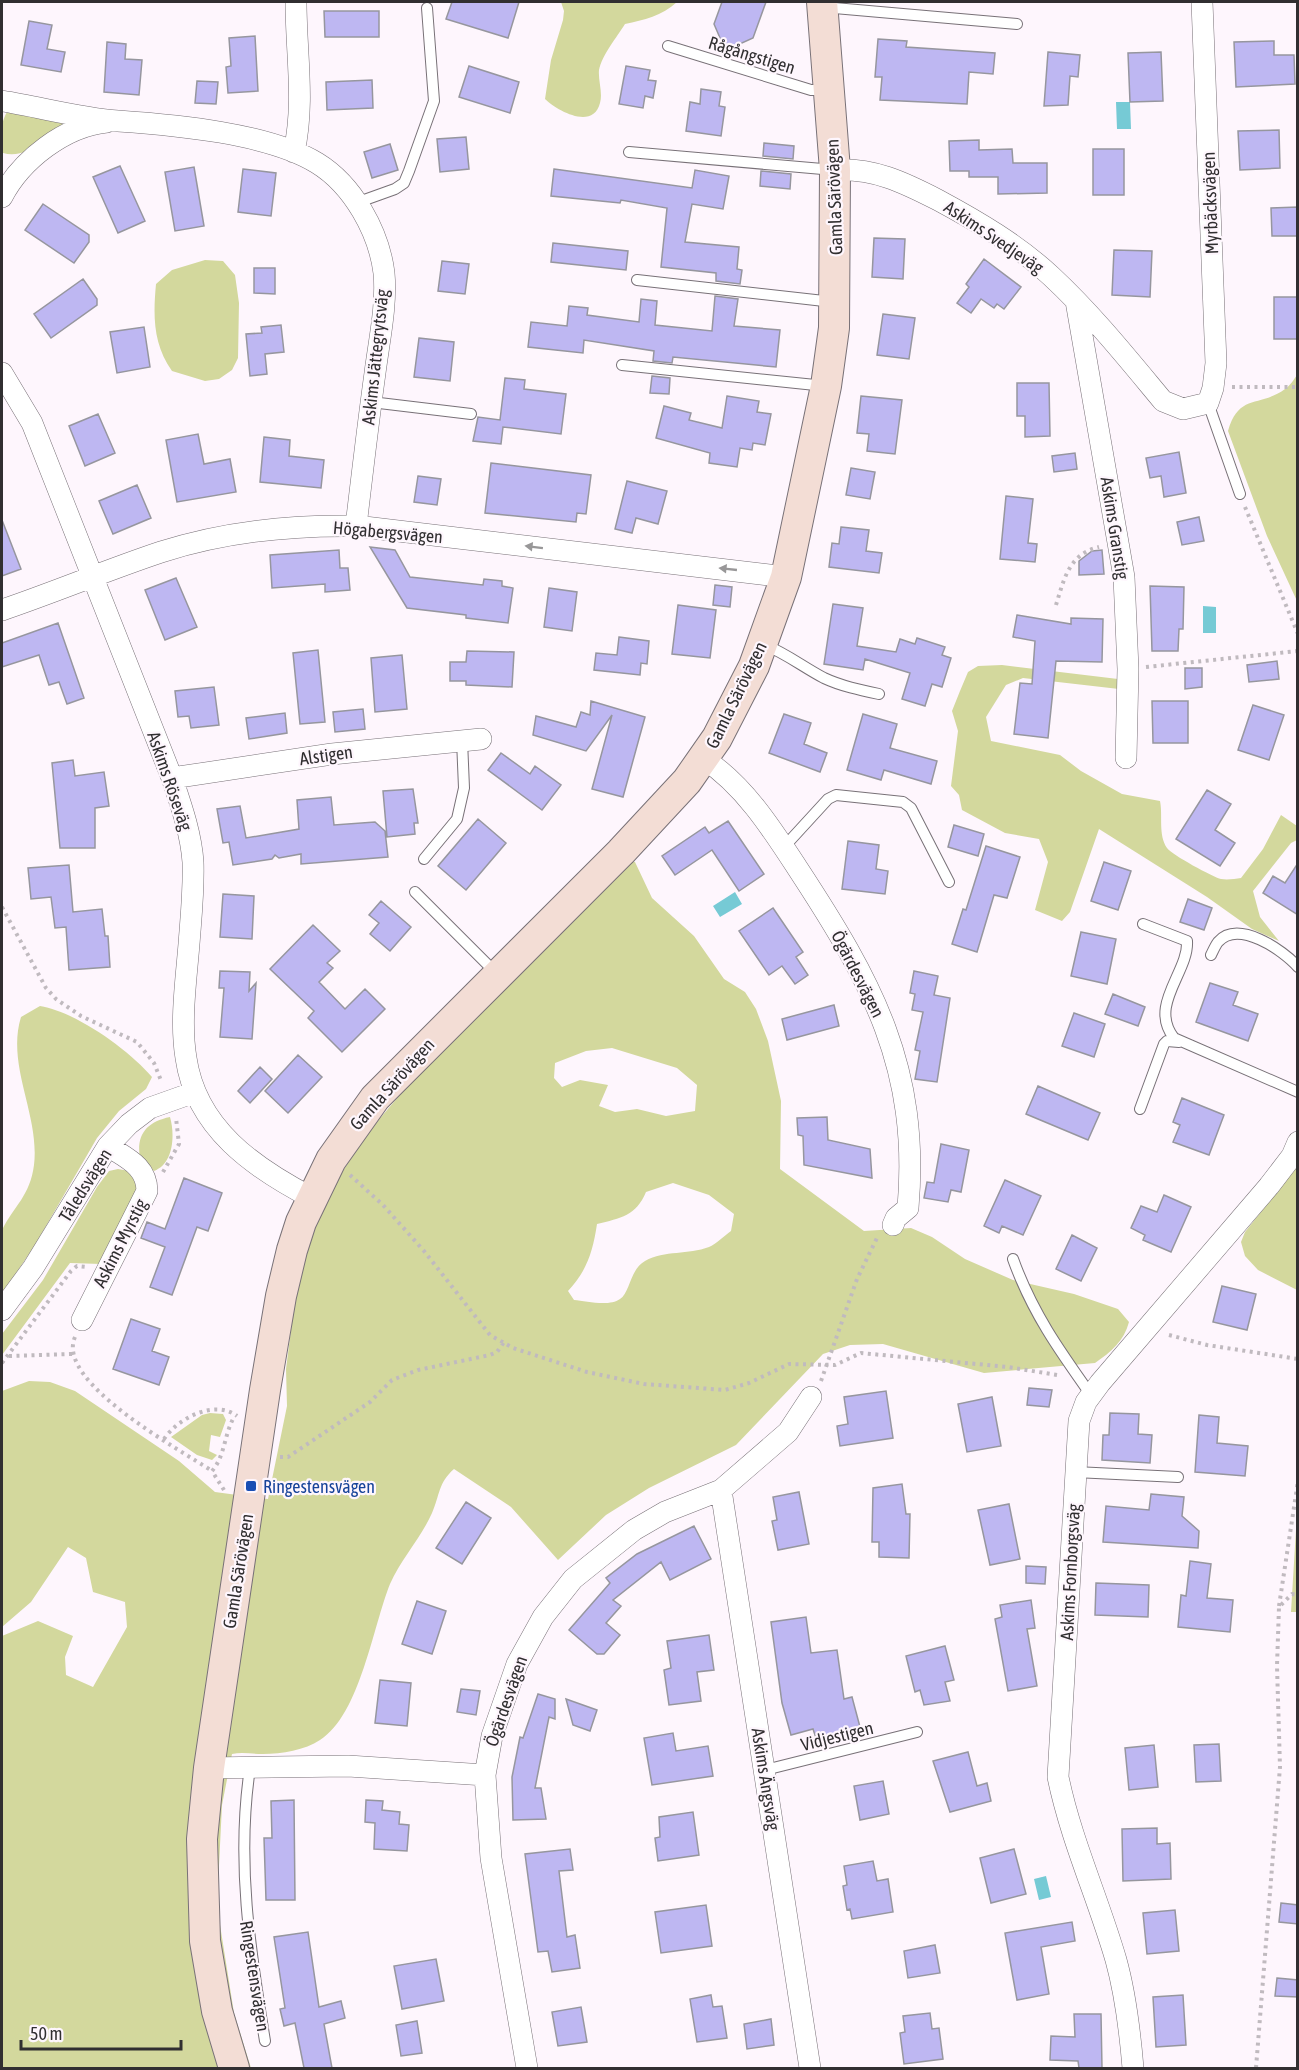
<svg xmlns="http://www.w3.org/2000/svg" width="1299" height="2070" font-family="'Asap Condensed',sans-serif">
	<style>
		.green { fill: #d3d89d; fill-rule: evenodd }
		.water { fill: #76cad5 }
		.building { fill: #beb7f2; stroke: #96969e; stroke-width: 1.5 }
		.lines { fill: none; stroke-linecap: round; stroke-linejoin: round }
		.lane-casing { stroke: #787177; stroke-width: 12 }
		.street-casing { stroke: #787177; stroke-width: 22 }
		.secondary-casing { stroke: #787177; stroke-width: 32 }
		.path { stroke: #c0babf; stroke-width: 4; stroke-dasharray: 3 4.5; stroke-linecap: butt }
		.lane { stroke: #fff; stroke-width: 10 }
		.street { stroke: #fff; stroke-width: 21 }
		.secondary { stroke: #f3ddd5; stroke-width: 30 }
		.oneway { fill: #989798 }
		.transit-dot { fill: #1a4fb4; stroke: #fef6fd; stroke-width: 2 }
		.labels { text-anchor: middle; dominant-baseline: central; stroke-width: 4.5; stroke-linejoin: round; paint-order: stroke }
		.street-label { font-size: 18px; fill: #312f31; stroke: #fef6fd }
		.transit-label { font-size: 18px; fill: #164399; stroke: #fef6fd; text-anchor: start }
	</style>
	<rect width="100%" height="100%" fill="#fef6fd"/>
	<!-- green -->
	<path class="green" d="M561 2H677C662 16 644 20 625 24 617 37 602 55 599 70 598 80 603 93 600 103 593 131 556 110 545 99L551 60 563 20 564 11Z
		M7 112 71 121C51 135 28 160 3 153 0 139 0 124 7 112Z
		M205 260 223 261 235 275 239 303 238 358 232 370 219 379 205 381 172 371C153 344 153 316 156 284L172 270Z
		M1297 375V601L1267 536 1228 431C1239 393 1259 408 1285 389 1290 386 1294 379 1297 375Z
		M1002 665 1118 679 1119 689 1023 678 1006 685 986 717 991 741 1060 755 1081 771 1122 794 1160 801C1163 816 1158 835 1167 848 1172 855 1213 877 1221 879 1227 880 1235 879 1241 878L1263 849 1281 815 1297 826V840L1291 843 1253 891 1260 917 1279 941 1252 929 1207 897 1099 829 1070 912 1062 921 1035 910 1048 862 1039 839 1005 833 962 810 959 795 951 786 958 731 952 711 960 691 968 672 978 666Z
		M627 859 635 862 652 898 694 936 724 979 745 992 756 1009 768 1041 781 1101 780 1169 864 1231 911 1228 932 1237 965 1259 1013 1280 1074 1294 1118 1309 1129 1322C1124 1341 1111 1352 1095 1363L984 1373 883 1344 850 1345 823 1354 736 1445 649 1488 606 1515 558 1560 511 1507 454 1469C438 1483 440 1495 432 1513 421 1538 401 1559 390 1584 373 1626 360 1715 320 1740 305 1750 282 1754 263 1754 252 1754 242 1752 232 1754L222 1805 217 1906 234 2013 251 2068H2V1636L38 1621 73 1636 65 1657 66 1675 93 1687 127 1627 125 1602 93 1592 86 1558 68 1547 31 1602 2 1627V1391L29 1381 50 1382 75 1391 179 1461 215 1492 268 1499 287 1406 286 1369 297 1283 324 1199 370 1130 427 1063ZM612 1048 677 1068 697 1085 695 1111 666 1116 637 1109 615 1112 599 1106 608 1085 580 1080 562 1087 554 1078 555 1063 586 1051ZM673 1183 709 1195 734 1214 731 1231C724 1236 716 1244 709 1247 688 1255 665 1250 645 1261 630 1269 630 1293 620 1299 609 1307 586 1301 574 1300L568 1291C587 1271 593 1251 597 1224 621 1218 636 1216 646 1192Z
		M40 1006C76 1012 128 1049 152 1077L146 1089 119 1111 97 1138 35 1245 2 1294C2 1282 0 1237 2 1230 14 1206 30 1196 34 1165 40 1115 6 1066 21 1017Z
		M170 1117C175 1134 174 1164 154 1171L140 1159C136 1135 146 1122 170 1117Z
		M1297 1160V1290L1258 1270 1245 1256 1241 1242 1245 1232 1283 1184Z
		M118 1169 129 1171 138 1186 101 1264 70 1263 2 1355V1334L43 1280 97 1187 109 1171Z
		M210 1413 223 1414 226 1420 220 1437 211 1435 209 1451 217 1455 212 1460 197 1455 171 1437 202 1415Z
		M1297 1513V1612H1291Z"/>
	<!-- water -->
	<path class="water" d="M1116 102H1130L1131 129H1117Z
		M1203 606 1216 607V633H1203Z
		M735 892 742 904 720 917 713 906Z
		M1046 1876 1051 1897 1039 1900 1034 1879Z"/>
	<!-- building -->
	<path class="building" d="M452 2H519L508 38 446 19Z
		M722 2H766L753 38 731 48 723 45 714 24Z
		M324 11H379V37H325Z
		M29 21 52 25 47 49 65 52 61 72 21 65Z
		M255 36 258 91 228 93 226 67 231 66 229 38Z
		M878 39 907 41 906 47 995 53 993 74 969 72 967 104 880 100 882 77H875Z
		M1274 41V55H1294L1295 84 1236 87 1234 42Z
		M107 42 126 44 125 59 142 60 139 95 104 92Z
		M1048 52 1080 55 1078 77 1070 76 1068 105 1044 106Z
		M1161 52 1163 101 1130 102 1128 53Z
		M469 66 519 82 510 113 459 97Z
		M626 66 650 70 648 80 656 81 653 98 645 96 643 108 619 104Z
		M372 80 373 108 327 110 326 82Z
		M197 81 218 82 216 104 195 103Z
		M701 89 721 92 719 106 725 107 721 136 686 131 690 102 700 104Z
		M1279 130 1280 168 1240 170 1238 131Z
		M466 137 469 169 440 172 437 139Z
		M979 140V150L1012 149 1013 163H1047V193L998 194V177H969V171H950L949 141Z
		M764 143 794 146 793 159 763 156Z
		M390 144 398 170 372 178 364 152Z
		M1093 149H1124V195H1093Z
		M120 166 145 221 118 233 93 177Z
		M194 167 204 226 175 231 165 172Z
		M243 169 276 173 271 216 238 212Z
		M554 169 692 188 695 170 729 176 723 209 692 204 685 242 739 247 737 269 742 270 740 284 716 281V273L661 267 667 208 621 200 620 203 551 196Z
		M761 171 791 174 790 189 760 186Z
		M43 204 89 235V242L74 263 25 230Z
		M1298 207V236H1272L1271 208Z
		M874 238 905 239 903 279 872 277Z
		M553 243 628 251 626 270 551 262Z
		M1114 250 1152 251 1150 297 1112 295Z
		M984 259 1021 287 1004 309 997 304 994 308 981 299 971 313 957 303 969 287 966 284Z
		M442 261 469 264 465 294 438 291Z
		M254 268H275V294L254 293Z
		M83 279 97 299V305L51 338 34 314Z
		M715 296 738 299 734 326 780 330 776 367 673 357 672 363 653 361 654 351 584 340 583 353 528 347 531 322 567 326 569 306 588 308 587 315 639 322 641 299 657 301 655 325 712 331Z
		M1274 297H1298V339H1274Z
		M883 314 915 318 909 359 877 355Z
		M281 325 284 352 265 354 267 374 250 376 246 334 262 333 261 327Z
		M144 327 150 367 117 373 110 332Z
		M419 338 454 342 450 381 414 377Z
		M652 376 670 378 669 394 650 393Z
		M505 378 525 380 524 389 566 394 561 434 503 427 501 444 473 441 478 417 500 420Z
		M1017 383H1049L1050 436 1025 437V416H1017Z
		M727 396 759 401 757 412 771 414 765 445 753 443 752 450 740 448 737 467 709 463 710 453 656 438 664 406 691 413 689 420 722 428Z
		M861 396 902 400 895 454 867 451 869 434 857 433Z
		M98 414 115 453 85 466 69 426Z
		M198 434 204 464 230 459 236 492 177 502 166 440Z
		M264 437 290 440 289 456 324 460 321 488 260 482Z
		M1179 452 1186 493 1164 497 1161 476 1150 478 1146 458Z
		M1075 453 1077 469 1054 472 1052 456Z
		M491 463 591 475 586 514 577 513 576 522 485 513Z
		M851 468 875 472 870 499 846 495Z
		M418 476 441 479 437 505 414 502Z
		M627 481 667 491 658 524 636 518 632 533 615 529Z
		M137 485 151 518 113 534 99 501Z
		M1006 496 1033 499 1028 543 1037 544 1035 562 1000 559Z
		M1199 517 1204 541 1182 545 1177 522Z
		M2 520 21 569 2 576Z
		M841 527 869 530 866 551 882 553 879 573 829 567 832 543 839 544Z
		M370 547 395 550 410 577 483 585 484 579 502 581V586L513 588 508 623 466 618V615L407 608Z
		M339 550 340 568H348L350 590 325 592V584L272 588 270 555Z
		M1102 550 1104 574 1079 575V561L1092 551Z
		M176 578 197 627 165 640 145 590Z
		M715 585 732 587 730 607 713 605Z
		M1150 586 1184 587 1183 629H1179L1178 651H1152Z
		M549 588 577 592 572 631 544 627Z
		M833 604 863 608 857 646 896 652 900 639 915 644 917 638 945 647 942 655 951 658 942 687 932 684 925 706 902 699 910 673 865 659 863 670 824 664Z
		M678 605 716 610 710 658 672 654Z
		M1017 615 1071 624V618L1103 619 1102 662 1056 661 1048 738 1014 734 1020 683 1032 684 1035 641 1013 637Z
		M58 623 84 698 67 704 59 682 49 685 39 655 2 667V643Z
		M619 637 649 641 647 664 641 663 640 675 594 670 596 653 617 655Z
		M318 650 325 722 300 724 293 653Z
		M467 651 514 652 512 687 466 685V681H450V662H466Z
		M402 655 407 709 375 712 371 658Z
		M1277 661 1279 679 1249 682 1247 665Z
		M1185 668H1202V687L1185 689Z
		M214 687 219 725 191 728 189 716 178 717 175 691Z
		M591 701 645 717 623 797 592 789 612 715 586 751 533 735 536 716 576 727 581 712 590 715Z
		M1152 701H1188V743H1153Z
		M1253 705 1284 715 1269 760 1238 750Z
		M363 709 365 729 335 732 333 712Z
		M285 713 287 733 249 739 246 718Z
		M784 714 811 723 804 744 827 753 820 772 769 753Z
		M863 714 897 724 890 748 937 761 931 784 884 770 881 780 847 770Z
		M501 753 530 774 535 766 561 785 542 810 488 770Z
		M73 760 75 776 104 772 109 806 95 808V848H60L52 763Z
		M413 789 418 823H414L415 834 387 837 383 791Z
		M1207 790 1231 804 1215 830 1235 843 1220 866 1176 839Z
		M331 797 334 825 375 822 385 831 388 857 301 864V854L279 858 275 855 272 859 233 865 229 842 223 843 217 809 240 806 246 838 299 829 297 800Z
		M478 819 506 843 466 890 438 866Z
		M728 821 764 874 739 891 712 850 675 875 662 856 705 827 709 833Z
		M954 825 984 834 978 856 948 847Z
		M848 841 879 845 876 869 888 871 885 894 842 889Z
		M986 846 1020 857 1007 898 994 895 977 952 952 944 963 909 966 910Z
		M1104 862 1131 871 1118 910 1091 901Z
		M1298 863V915L1263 893 1273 876 1285 883Z
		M69 865 73 912 102 909 105 936H108L110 967 69 970 66 927 55 928 51 897 31 899 28 868Z
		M223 894 254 896 252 939 220 937Z
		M1188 899 1212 908 1204 930 1180 922Z
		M381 901 411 927 390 951 370 934 379 923 369 915Z
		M773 908 803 952 796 957 808 975 795 984 782 966 769 975 739 931Z
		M313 925 340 951 327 963 333 968 319 982 345 1009 365 989 385 1009 342 1052 308 1018 314 1011 270 969Z
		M1081 932 1116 939 1107 984 1071 976Z
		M220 971 250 972 249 991 256 983 252 1039 220 1037 224 988H219Z
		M914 971 938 976 934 995 950 998 937 1082 915 1079 920 1051 915 1050 923 1012 912 1010 915 994 910 993Z
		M1210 983 1238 992 1233 1005 1258 1014 1248 1041 1196 1022Z
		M1113 994 1145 1007 1138 1026 1105 1014Z
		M834 1005 839 1026 787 1040 782 1019Z
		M1074 1013 1105 1024 1094 1057 1062 1046Z
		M298 1055 322 1077 288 1113 265 1091Z
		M260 1067 272 1079 250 1103 238 1091Z
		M1038 1086 1100 1113 1088 1140 1026 1114Z
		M1182 1098 1224 1115 1209 1155 1173 1142 1180 1125 1173 1122Z
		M827 1117 828 1140 870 1149 872 1178 804 1165 803 1136 798 1135 797 1118Z
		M941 1144 969 1150 961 1192 951 1190 948 1202 924 1198 927 1182 934 1183Z
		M184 1178 222 1193 208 1231 197 1227 172 1295 150 1287 165 1247 141 1238 147 1222 165 1229Z
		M1005 1180 1041 1196 1023 1235 1002 1226 999 1233 984 1226Z
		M1164 1195 1191 1207 1171 1252 1143 1240 1145 1235 1131 1228 1141 1206 1157 1212Z
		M1072 1235 1097 1248 1081 1281 1056 1269Z
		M1222 1286 1256 1294 1247 1330 1213 1322Z
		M131 1319 160 1329 152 1351 169 1357 159 1385 113 1369Z
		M1029 1388 1052 1390 1049 1407 1027 1405Z
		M886 1391 893 1438 840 1446 837 1426 848 1424 844 1397Z
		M992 1397 1001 1446 967 1452 958 1404Z
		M1110 1413 1139 1414 1138 1434 1152 1435 1150 1463 1102 1460 1103 1435H1109Z
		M1199 1415 1219 1417 1217 1443 1248 1446 1245 1476 1195 1472Z
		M902 1484 906 1514H910L909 1558 879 1557V1542H872L873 1488Z
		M799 1492 809 1544 778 1550 772 1521 777 1520 773 1497Z
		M1151 1494 1184 1497 1182 1516 1199 1531 1198 1548 1103 1542 1106 1506 1149 1510Z
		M466 1502 491 1518 462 1564 436 1548Z
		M1009 1504 1020 1559 990 1565 978 1510Z
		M694 1526 711 1559 670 1580 661 1562 613 1600 621 1606 606 1623 620 1635 604 1654H597L569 1630 610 1583 606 1578 637 1554Z
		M1190 1561 1211 1564 1207 1598 1233 1600 1230 1632 1178 1627 1181 1595 1186 1596Z
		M1026 1566 1046 1567 1045 1584 1026 1583Z
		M1096 1583 1149 1585 1148 1617 1095 1615Z
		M1031 1600 1035 1628 1027 1629 1037 1686 1008 1691 995 1619 1002 1617 1000 1605Z
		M417 1601 446 1611 432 1654 402 1644Z
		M806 1617 811 1653 837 1650 844 1699 852 1697 860 1727 816 1738 813 1729 791 1735 782 1703 771 1622Z
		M709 1635 714 1670 697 1672 701 1701 669 1705 664 1670 671 1668 667 1641Z
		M945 1646 954 1680 945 1682 950 1701 924 1705 920 1690 915 1692 906 1656Z
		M380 1680 411 1683 407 1726 375 1723Z
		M461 1689 480 1691 476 1715 457 1712Z
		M538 1694 555 1699V1719L549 1717 535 1788H541L546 1819 513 1820 512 1777 520 1737 523 1738Z
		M566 1699 597 1710 590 1731 573 1725Z
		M673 1733 676 1751 708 1746 713 1776 652 1785 644 1738Z
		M1219 1744 1221 1781 1196 1782 1194 1745Z
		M1154 1745 1158 1787 1129 1790 1125 1748Z
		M968 1752 977 1786 987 1783 991 1801 950 1812 933 1761Z
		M883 1781 889 1814 860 1820 854 1786Z
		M294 1800 295 1900H266L264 1838H272L271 1801Z
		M366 1800 383 1801 382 1810 400 1812 399 1824 409 1825 407 1851 374 1849 375 1823 365 1822Z
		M693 1812 699 1855 658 1861 655 1838 660 1837 659 1817Z
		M1157 1828V1844L1170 1843 1171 1879 1123 1881 1122 1829Z
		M570 1849 573 1870 559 1871 567 1937 575 1935 580 1968 552 1972 548 1951 538 1952 525 1854Z
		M1014 1849 1026 1894 991 1903 980 1858Z
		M873 1861 877 1881 888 1879 893 1912 852 1919 850 1909 847 1910 843 1886 847 1885 844 1866Z
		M1281 1903 1298 1905V1924L1279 1922Z
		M706 1905 712 1946 661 1953 655 1912Z
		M1175 1910 1179 1951 1147 1954 1143 1913Z
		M1072 1922 1075 1941 1041 1947 1049 1994 1017 2000 1005 1933Z
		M308 1932 319 2007 341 2001 345 2018 324 2024 332 2068H304L295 2023 284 2026 280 2009 285 2008 274 1937Z
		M935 1945 940 1973 908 1978 904 1951Z
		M436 1959 444 2001 402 2009 394 1966Z
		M1277 1978 1298 1980V1997L1275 1996Z
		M711 1995 713 2007 722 2006 727 2038 697 2042 690 1999Z
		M1183 1995 1186 2045 1156 2047 1153 1997Z
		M581 2007 587 2042 558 2046 552 2012Z
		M930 2013 932 2029 939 2028 943 2059 904 2064 900 2033 905 2032 903 2016Z
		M1074 2014H1101L1102 2068H1079L1078 2061 1050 2060 1051 2036 1075 2037Z
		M771 2019 774 2045 747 2049 744 2024Z
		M417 2021 422 2053 401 2056 396 2025Z"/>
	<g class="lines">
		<defs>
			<path id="lane" d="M823 7 1017 24
				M668 46 811 90H826
				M629 152 834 170
				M356 203 395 189 404 183 409 171 434 101 427 8
				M637 280 833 302
				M622 365 825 386
				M371 402 471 414
				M1208 403 1240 494
				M765 645C787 654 803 667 824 678 841 686 860 690 879 694
				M784 847 828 799 836 795 903 802 911 808 949 882
				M424 859 457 819 464 788 462 740
				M415 892 497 974
				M1143 924 1187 941C1189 972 1148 1005 1174 1038L1298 1092
				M1211 955C1213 951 1215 946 1218 942 1238 919 1283 950 1298 967
				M1140 1109 1164 1044 1167 1041 1179 1042
				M1013 1259C1032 1312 1059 1350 1091 1395
				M1075 1472 1178 1477
				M250 1768C236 1861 250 1950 265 2041
				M765 1770 917 1732"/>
			<path id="street" d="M2 101C40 107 79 118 118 121 175 125 268 133 317 163 353 185 379 232 384 273 387 305 379 341 375 373 368 424 362 475 356 526
				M294 152C305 102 296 53 296 2
				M835 170C874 168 903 182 938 200 977 221 1018 245 1051 276 1092 314 1128 359 1163 401L1183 409 1208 403 1213 388 1216 363 1202 2
				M2 197C21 160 65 126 107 122
				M1076 301 1124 577 1128 669 1126 758
				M2 373 32 423 172 778C181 805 191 833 193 862 194 890 191 917 189 944 186 981 180 1022 186 1058 196 1128 254 1168 312 1198
				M2 610C55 592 107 570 161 552 223 532 290 525 356 526L786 577
				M704 759C744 785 772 829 798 869 872 982 920 1068 908 1208L896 1218 893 1225
				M172 778 332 754 481 739
				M2 1310 33 1268 108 1146 129 1124 150 1108 195 1092
				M82 1320 147 1191C147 1166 126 1158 108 1146
				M721 1490 810 2068
				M209 1768 348 1766 485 1775
				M527 2068 491 1858 485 1775 492 1736 517 1664 543 1617 573 1579 634 1530 665 1512 721 1490 788 1432 811 1397
				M1133 2068C1130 2032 1126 1996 1116 1960 1098 1898 1071 1840 1058 1777L1079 1421 1086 1402 1100 1383 1269 1186 1292 1156 1298 1142"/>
			<path id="secondary" d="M234 2068 217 2011 205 1941 202 1839 209 1768 265 1390 281 1296 292 1250 301 1222 331 1160 375 1098 621 852 687 781 717 738 754 666 786 577 826 386 834 328 835 170 822 2"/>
		</defs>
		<!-- lane casing -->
		<use href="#lane" class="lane-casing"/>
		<!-- street casing -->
		<use href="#street" class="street-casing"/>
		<!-- secondary casing -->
		<use href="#secondary" class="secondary-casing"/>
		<!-- path -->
		<path class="path" d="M1232 387H1298
			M1245 507 1298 634
			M1056 605C1064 579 1069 554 1099 547
			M1146 667 1298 651
			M2 907 46 988 56 999 81 1016 137 1042 154 1063 162 1083
			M163 1172 179 1144 176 1118
			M350 1175 383 1205 424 1251 490 1335 513 1348 587 1372 644 1384 725 1390 749 1383 789 1364 835 1365 861 1353 1008 1367 1057 1375
			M1169 1335 1207 1345 1298 1359
			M75 1337C55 1382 179 1449 212 1471
			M9 1356 72 1354
			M2 1363 71 1271 77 1266 87 1267
			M821 1381 857 1279 877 1238
			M164 1439C178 1418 215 1399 237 1416
			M280 1457H288L370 1402 392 1380 418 1370 490 1355 497 1352 504 1342
			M224 1490 212 1471C225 1456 224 1435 234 1417
			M1279 1606 1298 1481
			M1256 2068 1280 1767 1277 1666 1279 1607 1292 1594 1298 1595"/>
		<!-- lane -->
		<use href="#lane" class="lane"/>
		<!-- street -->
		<use href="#street" class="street"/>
		<!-- secondary -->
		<use href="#secondary" class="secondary"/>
	</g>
	<!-- one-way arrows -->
	<defs><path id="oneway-solid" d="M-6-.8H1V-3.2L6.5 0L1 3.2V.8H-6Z" transform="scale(1.5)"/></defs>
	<g class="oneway">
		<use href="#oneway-solid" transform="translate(534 547) rotate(-173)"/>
		<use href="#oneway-solid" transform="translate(728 569) rotate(-174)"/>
	</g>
	<!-- markers -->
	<rect class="transit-dot" x="245" y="1480" width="12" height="12" rx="3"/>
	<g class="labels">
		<!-- street labels -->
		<g class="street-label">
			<text transform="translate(752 55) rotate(17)">Rågångstigen</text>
			<text transform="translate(834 197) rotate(-92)">Gamla Särövägen</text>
			<text transform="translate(1210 203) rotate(-92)">Myrbäcksvägen</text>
			<text transform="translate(994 237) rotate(34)">Askims Svedjeväg</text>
			<text transform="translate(375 357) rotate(-84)">Askims Jättegrytsväg</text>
			<text transform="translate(1115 528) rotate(81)">Askims Granstig</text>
			<text transform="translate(388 532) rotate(5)">Högabergsvägen</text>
			<text transform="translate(736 695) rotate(-64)">Gamla Särövägen</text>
			<text transform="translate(326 755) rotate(-8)">Alstigen</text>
			<text transform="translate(170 781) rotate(71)">Askims Röseväg</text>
			<text transform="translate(858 974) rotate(63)">Ögärdesvägen</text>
			<text transform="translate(392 1084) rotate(-48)">Gamla Särövägen</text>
			<text transform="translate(85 1185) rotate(-58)">Tåledsvägen</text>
			<text transform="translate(120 1243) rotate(-63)">Askims Myrstig</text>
			<text transform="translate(238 1571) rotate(-81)">Gamla Särövägen</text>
			<text transform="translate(1070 1572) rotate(-87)">Askims Fornborgsväg</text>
			<text transform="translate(506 1701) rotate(-71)">Ögärdesvägen</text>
			<text transform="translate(837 1736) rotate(-14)">Vidjestigen</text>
			<text transform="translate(766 1779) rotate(81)">Askims Ängsväg</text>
			<text transform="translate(255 1976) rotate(81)">Ringestensvägen</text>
		</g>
		<!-- transit labels -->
		<g class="transit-label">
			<text x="263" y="1486">Ringestensvägen</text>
		</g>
	</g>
	<!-- border -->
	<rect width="1299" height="2070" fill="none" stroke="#312f31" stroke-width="6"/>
	<!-- scale -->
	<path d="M21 2040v9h160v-9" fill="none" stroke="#312f31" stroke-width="3"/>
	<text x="30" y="2040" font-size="18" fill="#312f31" stroke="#fef6fd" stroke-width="4.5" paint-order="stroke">50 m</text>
</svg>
